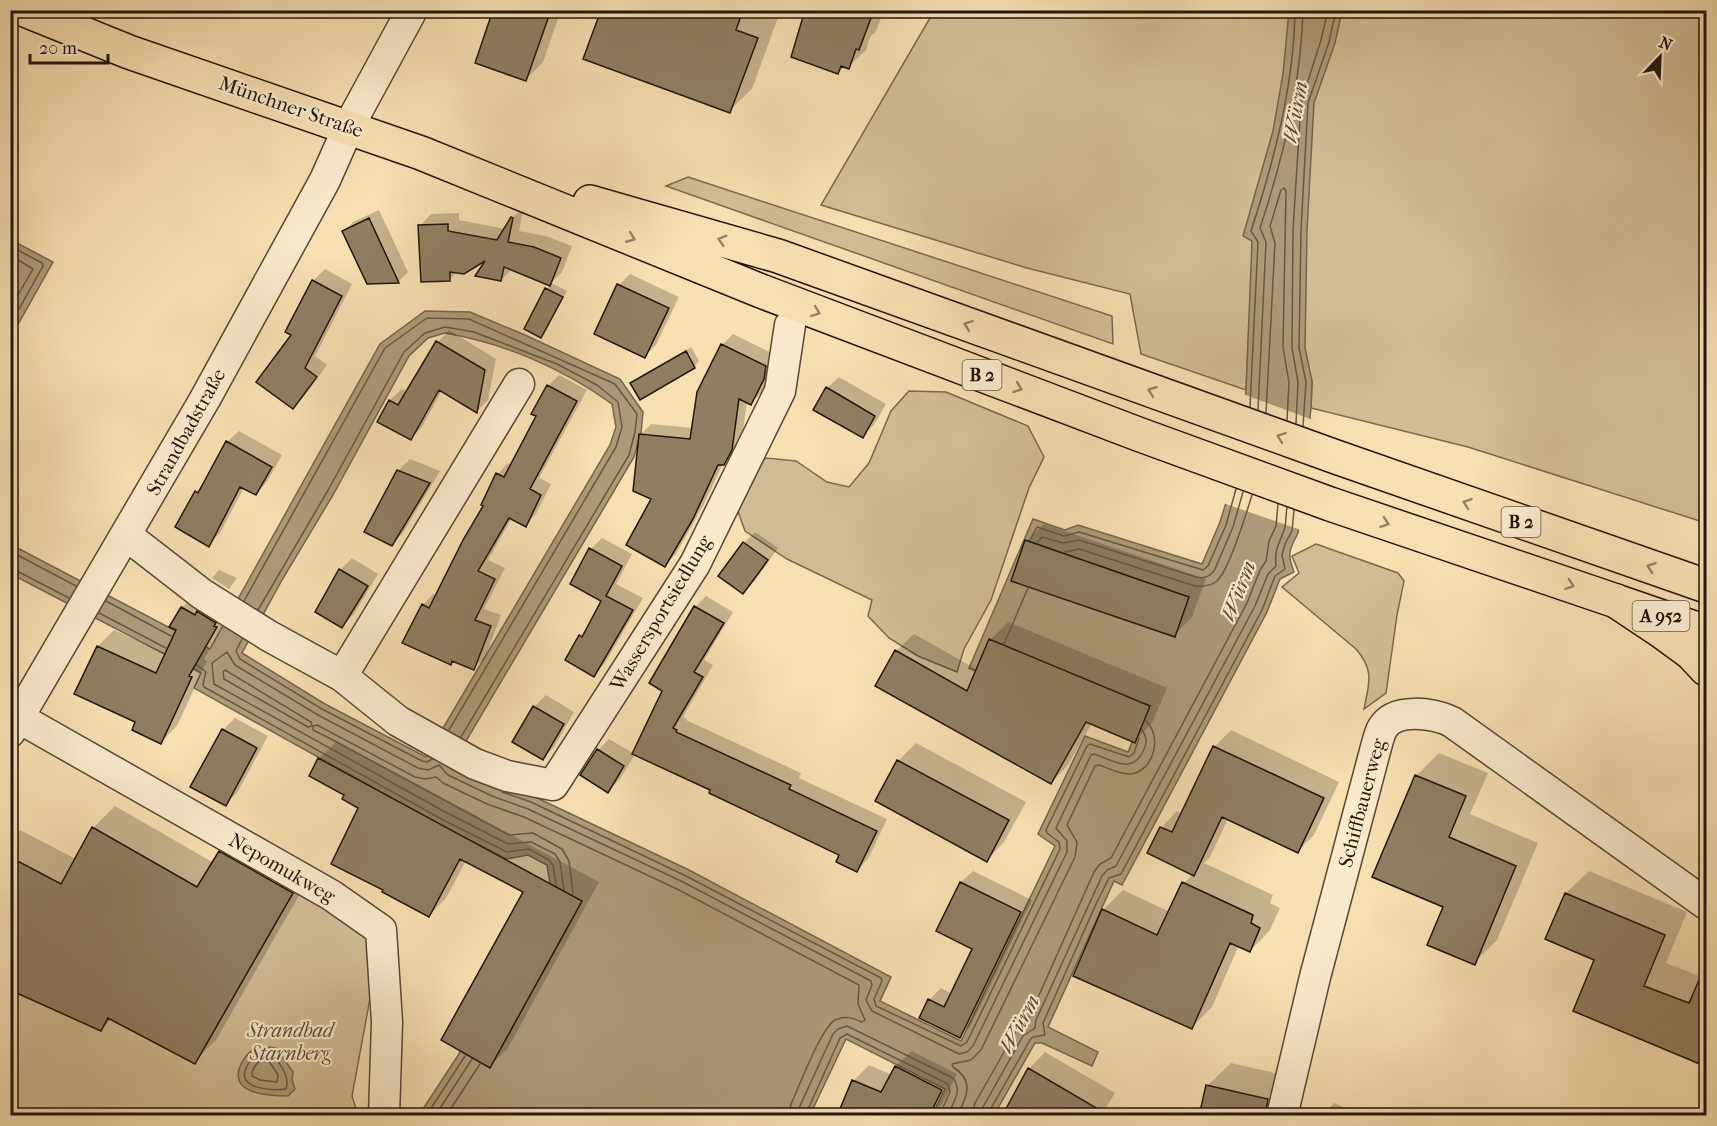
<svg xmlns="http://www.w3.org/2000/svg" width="1717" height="1126" font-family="'IM FELL French Canon',serif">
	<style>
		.green { fill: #d1bd95; stroke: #786951; stroke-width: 1.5 }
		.water { fill: #ad9a79; stroke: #74654e; stroke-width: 1.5; fill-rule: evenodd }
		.pier { fill: #f6dfb1 }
		.shadow { fill: #0003 }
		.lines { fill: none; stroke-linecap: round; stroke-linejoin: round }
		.shore { stroke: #665843; stroke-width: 1.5 }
		.building { fill: #8f7e62; stroke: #1f150d; stroke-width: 1.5 }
		.street-casing { stroke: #554836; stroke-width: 33 }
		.primary-casing { stroke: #1f150d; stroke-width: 36 }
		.highway-casing { stroke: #1f150d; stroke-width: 36 }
		.street { stroke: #f9eacc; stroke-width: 30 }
		.primary { stroke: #f6dfb1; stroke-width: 33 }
		.highway { stroke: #f6dfb1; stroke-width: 33 }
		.oneway { stroke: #958467 }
		.labels { text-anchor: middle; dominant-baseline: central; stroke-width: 4.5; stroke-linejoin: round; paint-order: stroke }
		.shield { fill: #f9eacc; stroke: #605546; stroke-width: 1.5 }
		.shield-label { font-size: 18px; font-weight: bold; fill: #1f150d }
		.street-label { font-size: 20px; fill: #1f150d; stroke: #f9eacc }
		.park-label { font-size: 20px; font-style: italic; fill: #5d503d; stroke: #f9eacc }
		.water-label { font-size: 21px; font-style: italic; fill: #584a38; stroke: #f9eacc }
	</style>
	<rect width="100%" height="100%" fill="#f6dfb1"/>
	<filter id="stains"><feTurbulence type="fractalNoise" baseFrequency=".00333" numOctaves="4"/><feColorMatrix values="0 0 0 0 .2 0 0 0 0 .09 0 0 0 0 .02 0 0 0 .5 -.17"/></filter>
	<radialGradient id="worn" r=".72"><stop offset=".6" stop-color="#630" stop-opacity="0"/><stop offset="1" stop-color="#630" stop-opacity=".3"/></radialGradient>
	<!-- green -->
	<path class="green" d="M934 11H1706V523L1468 447 1311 408 1312 381 1249 327 1246 390 1141 354 1130 294 1027 268 821 205Z
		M688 177 1112 316 1113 344 666 186Z
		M909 391 946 392 1028 426 1044 457 1029 488 991 600 964 649 957 672 918 656 889 638 868 616 872 600 787 559 745 531 735 503 745 478 766 458 796 461 827 482 849 487 869 463 891 411Z
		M1316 544 1398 573 1404 581 1397 615 1386 693 1364 709C1369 683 1375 671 1356 649L1282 587 1299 573 1292 556Z
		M294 891 371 936 374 977 352 1096 358 1115 11 1116V990L101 1031 108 1018 194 1063Z"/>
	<!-- water -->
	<path class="water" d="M1289 11H1342L1335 43 1314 103 1307 230 1305 348 1312 381 1311 408 1298 533C1289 550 1287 554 1294 572L1280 579 1267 612 1122 885 1114 881 1048 1027 1098 1052 1092 1066 1042 1043H1035L994 1115H932L945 1089 846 1039 810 1115H419L457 1057 551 890 547 865 528 855 507 859 440 825 194 688 201 673 11 574 10 544 210 649 380 344 425 311 470 312 525 335 620 379 643 412 641 433 634 457 453 763 533 796 689 870 891 977 880 1001 961 1041 1055 846 1038 834 1085 736 1128 752 1133 740 969 668 1033 519 1065 530 1078 525 1202 564 1220 522 1238 464 1246 390 1252 241 1243 236 1273 131 1283 74ZM445 333C504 343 564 369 612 404L616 427 610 445 426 757 325 704 242 653 282 580 333 495 409 356 428 338Z
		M11 240 53 262 11 337Z
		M259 1046 276 1048 293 1072 292 1080 295 1089 288 1096C268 1096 225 1094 242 1062 247 1054 250 1051 259 1046Z"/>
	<!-- pier -->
	<path class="pier" d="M1243 394 1313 420 1301 530 1223 503 1235 463Z"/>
	<!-- shadow -->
	<path class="shadow" d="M495 10H561L543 62 526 79Z
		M602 10H766L779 15 752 89 729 111Z
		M806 10H884L876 31 870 37 866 50 848 67 845 66 838 73Z
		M524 207 519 231 546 236 572 246 562 272 551 283 567 291 546 331 541 336 526 328 547 289 551 284 512 269 501 280 490 256 457 272 450 279 420 226 431 214 459 213V220L506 229 512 218Z
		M379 210 408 272 399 281 367 282 343 232 353 222Z
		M325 269 352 284 315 356 327 365 304 396 293 407V335L313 281Z
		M630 274 679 297 656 345 645 356 619 285Z
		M449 330 496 359 488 400 477 411 442 390 422 427 411 438 379 421 390 400 402 389 407 392 438 342Z
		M733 334 776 355 775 366 762 392 751 403 747 402 742 438 735 453 723 464 703 506 676 554 665 565 640 435 651 424 693 428 698 393 722 345Z
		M691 347 699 361 694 367 632 383 638 378Z
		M559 375 587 390 539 478 551 484 536 514 526 525 512 518 488 560 505 568 484 609 501 615 485 658 474 668 453 660 450 663 423 605 433 594 436 596 485 505 483 504 498 474 508 463 512 465 538 416 548 386Z
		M839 377 886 404 874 425 862 436 827 388Z
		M239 431 282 455 267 482 255 494 244 488 220 533 208 545 196 492 204 484 227 442Z
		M410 459 440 471 403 533 391 544 398 471Z
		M1044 524 1206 579 1192 617 1175 635 1027 541Z
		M755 532 778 548 755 581 743 593 744 543Z
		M602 538 632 554 616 584 643 598 605 663 594 675 580 636 588 628 603 600 591 549Z
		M352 558 378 574 354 614 342 626 317 611 340 570Z
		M219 570 237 578 229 589 212 578Z
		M199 591 232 611 204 659 207 661 177 726 161 742 137 721 76 694 98 646 114 630 167 654 178 630 171 626 182 607Z
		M706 596 733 612 704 660 713 665 683 717 687 719 686 720 801 773 799 778 887 819 868 859 857 870 841 855 712 789 635 754 620 779 608 791 598 750 609 739 633 753 664 690 695 607Z
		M1008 622 1167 688 1152 723 1135 741 1092 723 1068 765 1051 783 896 651 914 634 978 670 990 640Z
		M546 695 574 712 554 747 543 758 534 707Z
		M235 718 268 736 237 793 225 804 223 730Z
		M1231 730 1339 782 1314 835 1298 851 1228 819 1210 857 1204 863 1273 895 1270 903 1280 908 1270 930 1250 951 1239 945 1212 1007 1191 1028 1103 910 1123 890 1170 912 1184 883 1193 874 1161 828 1177 811 1182 814 1214 747Z
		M337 741 599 882 508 1048 490 1066 525 891 466 861 446 898 429 916 360 807 346 794 319 759Z
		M916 743 1026 802 1004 842 987 860 877 801 899 760Z
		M1439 753 1488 773 1470 814 1538 843 1497 940 1474 963 1445 906 1416 776Z
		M115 806 214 863 220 852 242 831 313 871 216 1040 194 1062 112 1018 101 1030 10 989V840L20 830 76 859 93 828Z
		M973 871 1032 900 971 1025 960 1036 929 1000 941 988 952 994 974 948 938 930 961 882Z
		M1589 871 1687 912 1666 963 1704 978 1706 1065 1596 959 1566 893Z
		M912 1051 957 1074 936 1116H838L853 1081 869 1065 892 1075 896 1066Z
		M1045 1052 1115 1093 1101 1116 1029 1069Z
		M1231 1063 1288 1076 1279 1116H1201L1208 1085Z
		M1334 1103 1363 1116H1322Z"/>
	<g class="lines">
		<!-- shore -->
		<path class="shore" d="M10 246 42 263 43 266 10 325
			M10 255 33 269 10 309
			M1250 407 1258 242 1251 231C1274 161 1294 85 1295 10
			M1258 410 1266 242 1260 228C1283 159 1301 84 1303 10
			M1266 413 1275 243 1270 226 1281 190 1284 188 1286 191 1283 347 1289 383 1287 420
			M1296 423 1298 382 1292 348 1293 230 1301 103 1321 40 1328 10
			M1303 426 1306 382 1299 348 1301 230 1308 103 1329 42 1336 10
			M1030 540 1037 527 1064 536 1079 532 1203 570 1208 566 1226 525 1236 489
			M1037 543 1042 537 1063 543 1079 540 1196 577C1204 579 1211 576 1215 569L1233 527 1243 492
			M10 551 76 586
			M1065 552 1079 549 1195 586C1203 587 1210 586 1217 581 1230 569 1246 514 1252 495
			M10 569 15 570 69 598
			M106 601 171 636
			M244 601 385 348 427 318 469 319 615 384 637 414 635 432 629 455 461 737
			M258 610 327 492 404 352 425 333 445 327 474 332 557 364 597 385 618 402 622 427 616 447 449 730
			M99 613 166 648
			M242 639 236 651 240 659 322 709 422 761 427 762 432 759
			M1004 644 1028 588
			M197 665 206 672 203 684 204 687 443 820 507 852 529 849 549 860 553 865 556 885
			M225 670 311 722 312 726 308 727 224 679 223 672Z
			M502 792 531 802 686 876 881 978 882 981 874 999 876 1006 961 1046 967 1042 1060 849 1059 842 1047 833 1046 830 1087 746 1090 744 1129 757 1134 753 1139 738
			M564 890 560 862 555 854 531 842 508 844 447 813 214 684 212 663 227 652 235 665 318 715 418 768 428 770 439 765 448 775 492 796 528 809 683 882 871 981 872 985 866 1000 872 1011 959 1054 967 1052 973 1046 1067 852V841L1056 828 1091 755 1094 754C1115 761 1134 776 1145 747 1147 740 1146 736 1142 730
			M573 894 569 861 562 849 533 833 509 835 329 738 313 730V726L317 725 415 777 425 779 436 777 443 783 487 804 524 817 679 890 859 985 858 1004 865 1020 862 1022C853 1018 844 1015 835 1020 821 1028 799 1087 791 1104L789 1116
			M260 1052 273 1054C281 1066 290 1076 286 1089 272 1091 234 1089 247 1066 251 1059 253 1056 260 1052Z
			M262 1060 269 1061 278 1075 277 1082 260 1080 252 1076C251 1070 257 1062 262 1060Z
			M426 1116 465 1056
			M435 1116 472 1059
			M446 1116 480 1064
			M798 1116 799 1108 833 1034 838 1029 847 1026 953 1078C963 1091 953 1103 947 1116
			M805 1116 840 1038 847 1034 948 1084 950 1092 939 1116
			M957 1116C967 1097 975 1081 953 1067L952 1064 971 1060 981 1050 1075 857 1077 842 1067 825 1095 766 1099 765C1109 768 1120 775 1131 774 1155 770 1162 736 1146 721
			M972 1116 975 1103 1016 1031 1027 1022 1094 872 1100 864 1111 858 1247 603 1260 570 1266 561 1269 541 1276 526 1278 504
			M981 1116 983 1107 1023 1036 1035 1028 1036 1020 1102 876 1107 870 1116 866 1255 606 1268 574 1276 566C1274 547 1280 544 1285 527 1286 521 1286 514 1287 507
			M989 1116 990 1110 1030 1040 1033 1037 1045 1035 1043 1023 1097 902 1109 878 1121 874 1262 610 1275 576 1285 569 1282 555 1285 544 1292 531 1294 510"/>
	</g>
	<!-- building -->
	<path class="building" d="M493 10H551L526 81 475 63Z
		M601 10H743L736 30 758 38 730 113 583 59Z
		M805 10H874L859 50 856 49 849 69 841 66 838 74 791 57Z
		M511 217 513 218 508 242 534 247 561 258 550 286 504 267 501 281 475 276 485 261 464 274 450 272V281L421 282 418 225 448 224V231L497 240Z
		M369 218 399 283 367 284 342 231Z
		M312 280 342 296 305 368 317 377 293 409 256 382 291 335 285 332Z
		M617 284 669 308 645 358 594 334Z
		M545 288 563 297 541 338 524 329Z
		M436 341 485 370 477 413 439 390 411 440 377 422 389 400 398 405Z
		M721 344 766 366 764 379 751 405 739 399 732 450 724 465H718L693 519 665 567 626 545 651 499 633 491 639 434 690 439 697 392Z
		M686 351 695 368 640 400 630 383Z
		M547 385 577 401 530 489 541 495 526 527 509 518 478 571 495 579 475 620 491 626 474 670 452 661 451 665 402 643 422 604 429 608 463 540 483 506 481 505 496 473 504 477 536 416 531 414Z
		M826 387 875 416 863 438 813 410Z
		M226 441 272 467 256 495 240 487 209 547 175 527 195 491 198 493Z
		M397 470 430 483 392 546 364 532Z
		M1025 540 1189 597 1175 637 1011 581Z
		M743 542 768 560 743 594 718 576Z
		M589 548 622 566 606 596 633 610 594 677 565 660 579 635 582 637 601 601 570 584Z
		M339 569 368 586 342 628 315 612Z
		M694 606 724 623 694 672 703 677 673 728 677 730 676 732 791 785 789 789 877 831 857 872 836 862 839 855 709 793 710 790 632 754 662 691 649 683Z
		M181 607 195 615 197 611 216 623 214 626 217 627 189 676 192 677 161 744 132 730 135 722 74 694 97 646 156 673 176 630 169 627Z
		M989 639 1150 706 1135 743 1086 722 1051 784 875 686 895 650 967 691Z
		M533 706 564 724 543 760 512 742Z
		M222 729 257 748 226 806 190 787Z
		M1213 746 1324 798 1298 853 1222 817 1194 876 1147 853 1160 827 1172 832Z
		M597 749 624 766 608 793 580 775Z
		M318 758 582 901 490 1068 441 1040 523 892 460 859 429 917 382 892 383 890 331 864 358 808 342 799 344 795 309 776Z
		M897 760 1009 820 987 862 875 801Z
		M1415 775 1466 796 1449 837 1516 866 1475 965 1427 945 1443 907 1372 877Z
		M92 827 197 887 219 851 293 893 195 1064 108 1018 101 1031 10 990V857L61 884Z
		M960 882 1021 912 960 1038 919 1018 928 999 944 1007 972 949 936 931Z
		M1182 882 1253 915 1251 923 1260 928 1250 952 1230 943 1192 1029 1073 976 1102 909 1157 935Z
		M1565 893 1665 935 1644 986 1689 1003 1707 962V1067L1573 1011 1594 960 1545 939Z
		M895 1066 942 1090 929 1116H837L852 1080 881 1092Z
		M1028 1068 1110 1116H1002Z
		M1206 1085 1268 1099 1265 1116H1199Z"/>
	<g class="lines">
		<defs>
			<path id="street" d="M126 535 202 594 269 636 342 676 398 721 423 735 475 764 507 776 553 785 695 564 780 391 790 325
				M342 676 519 384
				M19 718 331 895 381 930 387 1022 384 1116
				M10 732 205 399 325 180 349 126 412 10
				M1282 1116 1315 977 1375 751C1377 744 1379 735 1382 729 1394 707 1433 713 1452 722L1706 904"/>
			<path id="primary" d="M25 10 129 52 421 153 761 291 1138 434 1330 504 1616 601 1661 631 1691 653 1706 669
				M590 202 778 256 1336 457 1706 586"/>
			<path id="highway" d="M1616 601 1706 632"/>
		</defs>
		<!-- street casing -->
		<use href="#street" class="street-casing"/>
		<!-- primary casing -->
		<use href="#primary" class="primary-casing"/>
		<!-- highway casing -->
		<use href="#highway" class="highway-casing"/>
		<!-- street -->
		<use href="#street" class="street"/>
		<!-- primary -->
		<use href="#primary" class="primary"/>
		<!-- highway -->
		<use href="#highway" class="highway"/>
	</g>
	<!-- one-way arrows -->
	<defs><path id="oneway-chevron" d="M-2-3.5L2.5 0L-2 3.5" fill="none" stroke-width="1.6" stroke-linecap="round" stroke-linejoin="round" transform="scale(1.5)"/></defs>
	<g class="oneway">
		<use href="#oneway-chevron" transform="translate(631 238) rotate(22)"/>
		<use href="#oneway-chevron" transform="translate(722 240) rotate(-164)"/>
		<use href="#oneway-chevron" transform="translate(816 312) rotate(21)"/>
		<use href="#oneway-chevron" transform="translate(968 325) rotate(-160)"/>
		<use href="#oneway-chevron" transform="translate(1018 388) rotate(21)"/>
		<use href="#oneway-chevron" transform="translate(1152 391) rotate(-160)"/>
		<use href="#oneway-chevron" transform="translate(1281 437) rotate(-160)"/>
		<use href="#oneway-chevron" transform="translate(1467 503) rotate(-161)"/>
		<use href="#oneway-chevron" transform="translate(1385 523) rotate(19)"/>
		<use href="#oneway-chevron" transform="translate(1651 567) rotate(-161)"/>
		<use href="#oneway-chevron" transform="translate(1570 585) rotate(19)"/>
	</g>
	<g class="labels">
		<!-- shield labels -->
		<g class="shield">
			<rect x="962.5" y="360" width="39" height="30" rx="4.5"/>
			<rect x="1501.5" y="507" width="39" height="30" rx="4.5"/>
			<rect x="1632.5" y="601" width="57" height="30" rx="4.5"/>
		</g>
		<g class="shield-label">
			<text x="982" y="375">B 2</text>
			<text x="1521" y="522">B 2</text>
			<text x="1661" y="616">A 952</text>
		</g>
		<!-- street labels -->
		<g class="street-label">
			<text transform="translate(291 107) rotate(19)">Münchner Straße</text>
			<text transform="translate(186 432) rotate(-61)">Strandbadstraße</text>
			<text transform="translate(661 613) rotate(-59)">Wassersportsiedlung</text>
			<text transform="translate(1362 803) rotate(-75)">Schiffbauerweg</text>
			<text transform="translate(282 868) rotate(30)">Nepomukweg</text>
		</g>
		<!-- park labels -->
		<g class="park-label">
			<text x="290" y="1030">Strandbad<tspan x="290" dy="23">Starnberg</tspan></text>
		</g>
		<!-- water labels -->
		<g class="water-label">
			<text transform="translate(1295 112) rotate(-80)">Würm</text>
			<text transform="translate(1238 591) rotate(-69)">Würm</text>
			<text transform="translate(1019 1024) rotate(-62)">Würm</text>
		</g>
	</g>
	<!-- margin -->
	<rect width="1717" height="1126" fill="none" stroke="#f6dfb1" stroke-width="36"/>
	<rect x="12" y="12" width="1693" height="1102" fill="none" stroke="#1f150d" stroke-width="3"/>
	<rect x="18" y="18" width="1681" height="1090" fill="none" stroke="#1f150d" stroke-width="1.5"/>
	<!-- north arrow -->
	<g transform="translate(1660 57) rotate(23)" stroke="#f9eacc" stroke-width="4.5" paint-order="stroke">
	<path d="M0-4.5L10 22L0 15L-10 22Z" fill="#1f150d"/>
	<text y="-9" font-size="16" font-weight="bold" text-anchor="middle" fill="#1f150d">N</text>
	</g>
	<!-- scale -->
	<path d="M30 54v9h78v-9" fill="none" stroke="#1f150d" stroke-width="3"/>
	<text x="39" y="54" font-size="18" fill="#1f150d" stroke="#f9eacc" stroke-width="4.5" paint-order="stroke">20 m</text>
	<rect width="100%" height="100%" filter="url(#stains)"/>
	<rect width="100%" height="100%" fill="url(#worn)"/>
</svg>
